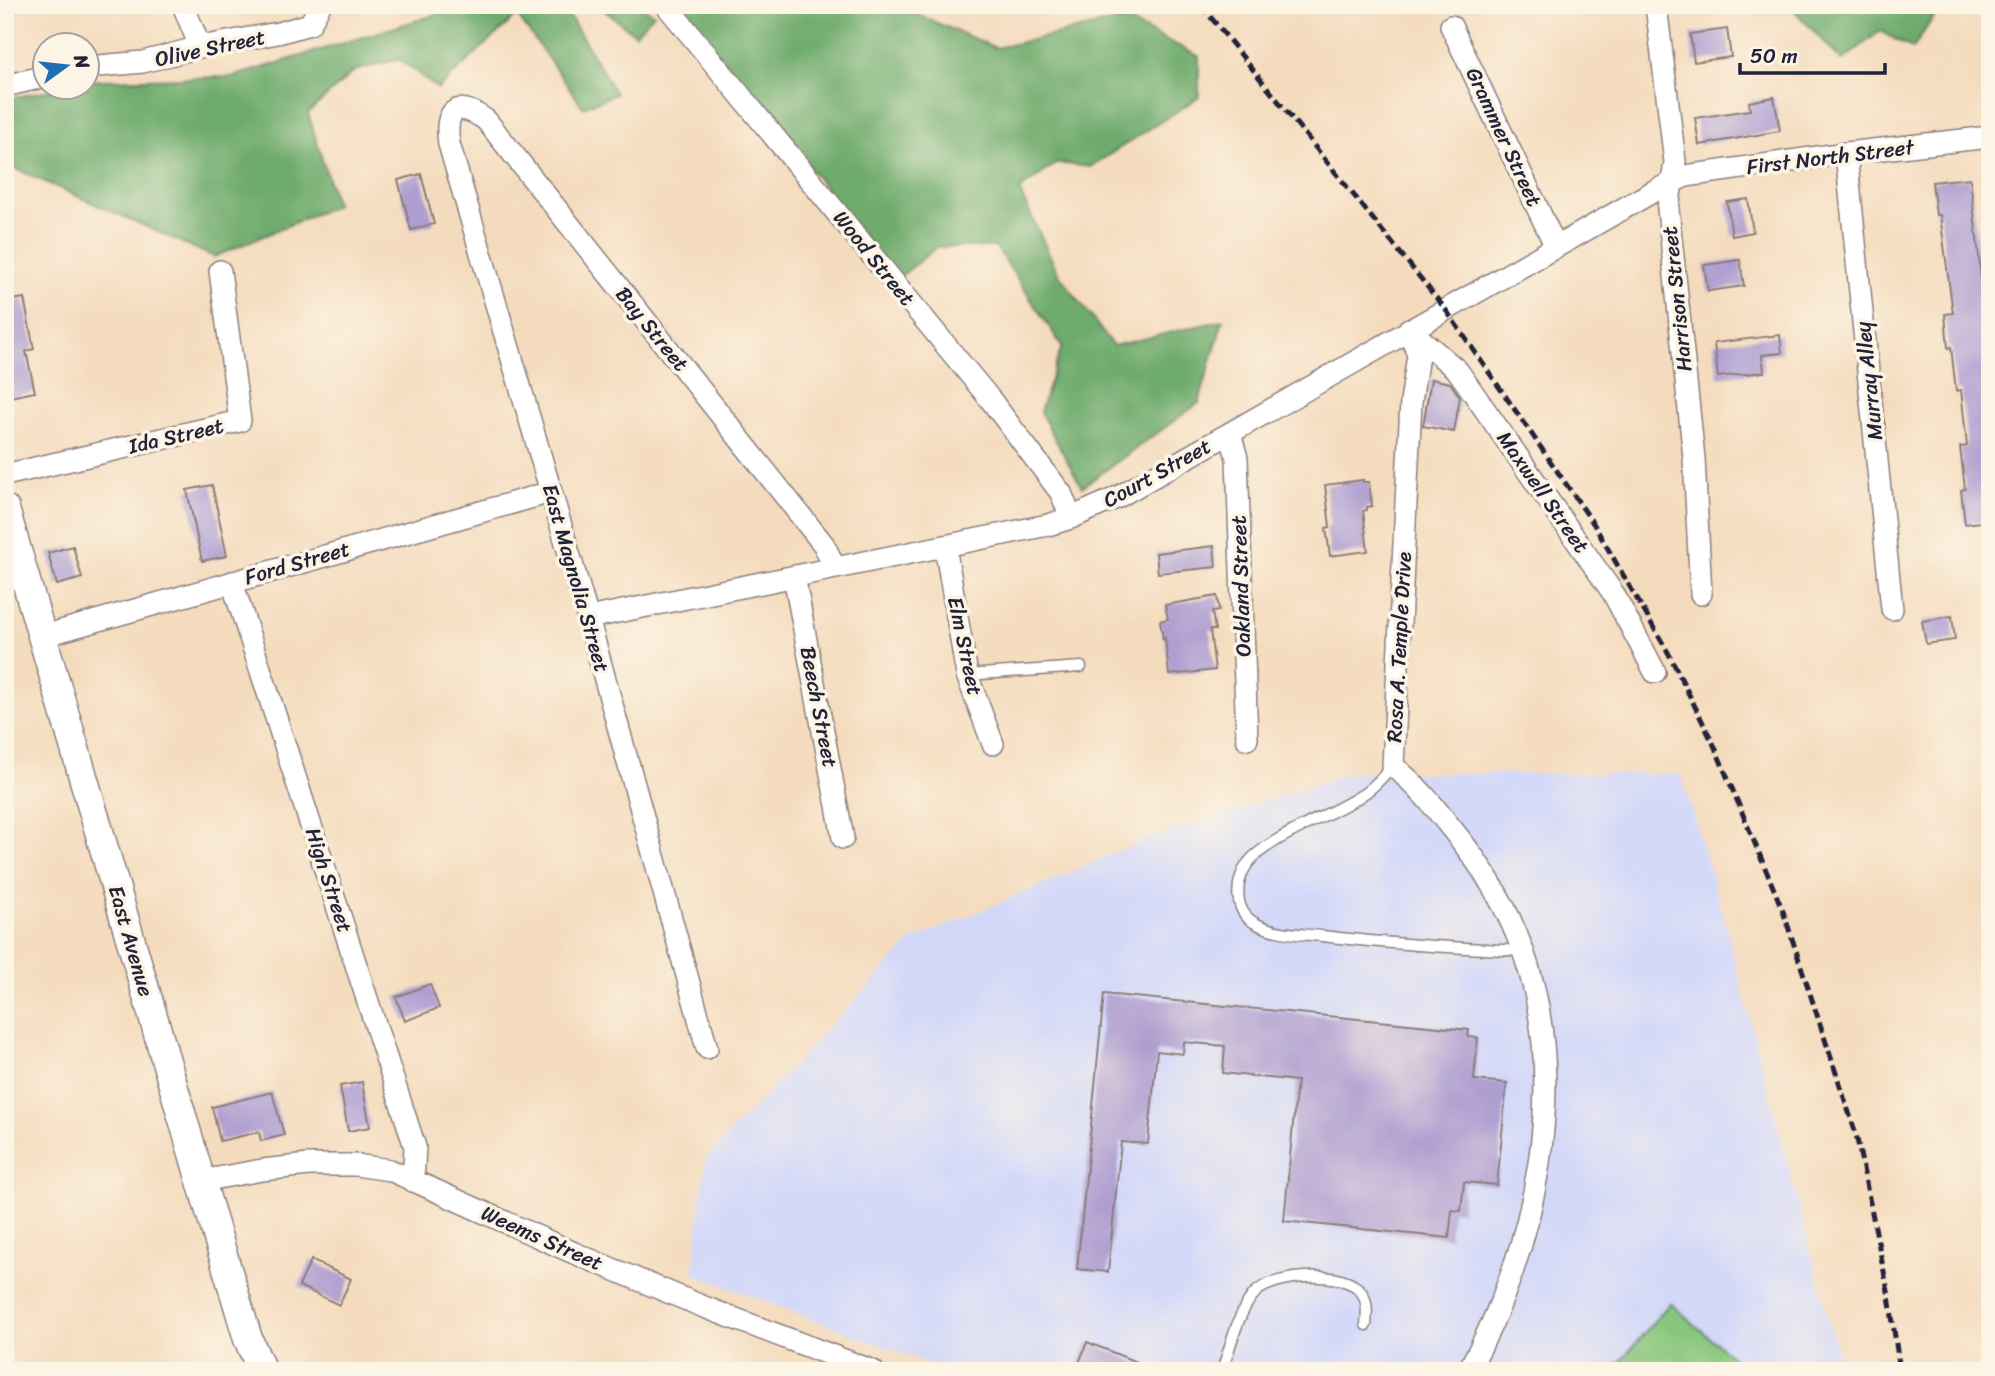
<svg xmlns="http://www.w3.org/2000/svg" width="1995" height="1376" font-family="Sriracha,sans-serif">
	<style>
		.built { fill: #d3d8f9 }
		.green { fill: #88c67d; stroke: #55745c; stroke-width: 2 }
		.forest { fill: #6eab6c; stroke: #486654; stroke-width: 2 }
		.building { fill: #ae9ed1 }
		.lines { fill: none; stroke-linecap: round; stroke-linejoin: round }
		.lane-casing { stroke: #8b7e7c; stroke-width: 13 }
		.street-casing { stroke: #8b7e7c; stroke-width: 24 }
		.secondary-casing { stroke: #8b7e7c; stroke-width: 31 }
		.lane { stroke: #fff; stroke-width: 10 }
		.street { stroke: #fff; stroke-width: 21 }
		.secondary { stroke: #fff; stroke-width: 28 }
		.rail { stroke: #22223b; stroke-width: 5; stroke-dasharray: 10 5; stroke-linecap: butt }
		.labels { text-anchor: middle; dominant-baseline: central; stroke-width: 7; stroke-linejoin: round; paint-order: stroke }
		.street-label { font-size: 21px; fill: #22223b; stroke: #fcf5e5 }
	</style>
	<rect width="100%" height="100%" fill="#fcf5e5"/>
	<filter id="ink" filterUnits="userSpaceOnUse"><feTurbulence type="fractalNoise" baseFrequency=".0143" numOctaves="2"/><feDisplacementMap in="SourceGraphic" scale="14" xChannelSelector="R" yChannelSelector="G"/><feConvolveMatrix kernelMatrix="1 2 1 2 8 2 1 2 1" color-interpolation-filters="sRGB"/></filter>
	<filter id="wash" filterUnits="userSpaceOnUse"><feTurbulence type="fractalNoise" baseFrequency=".00686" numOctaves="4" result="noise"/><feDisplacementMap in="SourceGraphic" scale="28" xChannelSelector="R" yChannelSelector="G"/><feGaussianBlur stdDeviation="1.57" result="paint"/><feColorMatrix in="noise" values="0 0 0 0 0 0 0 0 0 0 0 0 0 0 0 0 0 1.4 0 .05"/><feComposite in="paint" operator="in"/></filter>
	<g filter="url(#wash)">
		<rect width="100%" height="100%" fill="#f4dbbd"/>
		<!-- built -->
		<path class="built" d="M1352 773 1681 774 1722 912 1837 1353V1371H949L693 1274 706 1158 911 941 1149 838Z"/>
		<!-- green -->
		<path class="green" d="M1670 1303 1748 1371H1612Z"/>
		<!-- forest -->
		<path class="forest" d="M459 5H565L564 7 616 94 583 107 517 15 438 89 399 59 354 71 308 113 336 205 214 257 5 164V99L61 88H88V82L98 80 232 77 448 11Z
			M597 5H638L654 14 635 34Z
			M681 5H895L996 48 1124 19 1199 56V97L1090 167 1057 163 1019 190 1058 273 1113 346 1223 320 1199 403 1082 487 1040 412 1062 346 996 247H937L897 279Z
			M1789 5H1941L1913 49 1880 31 1842 61Z"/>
		<g id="blocks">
			<!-- building -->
			<path class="building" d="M1727 29 1731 57 1694 62 1690 34Z
				M1774 97 1780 131 1699 145 1695 118 1750 110 1749 102Z
				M421 174 434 224 411 230 398 180Z
				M1970 178 1979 256 1986 343 1984 344 1990 401V521L1965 524 1961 490 1965 489 1960 447 1967 446 1961 390 1956 391 1951 347 1948 348 1945 314 1953 313 1940 215H1936L1932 182Z
				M1748 199 1753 232 1732 236 1727 202Z
				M1740 260 1744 286 1708 291 1704 265Z
				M24 298 34 349 26 351 35 392 5 398V301Z
				M1780 335 1782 353 1762 355 1764 372 1718 377 1714 343Z
				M1431 379 1450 383 1460 397 1454 432 1423 426Z
				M1363 480V482H1369L1372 506 1367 507V510L1363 511 1368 551 1330 556 1326 528 1330 527 1325 485Z
				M212 485 227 556 202 561 187 490Z
				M73 546 82 578 57 585 48 553Z
				M1214 546 1216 567 1158 573 1156 553Z
				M1217 596 1219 611 1212 612 1215 630H1210L1215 670 1169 675 1165 638 1163 639 1160 621 1168 619 1165 605Z
				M1952 616 1955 640 1926 644 1922 621Z
				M430 984 439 1008 405 1021 396 997Z
				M1104 994 1469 1030 1468 1037 1478 1038 1474 1080 1507 1083 1497 1185 1464 1182 1461 1211 1452 1210 1449 1238 1284 1221 1297 1081 1223 1073 1225 1046 1184 1042 1183 1054 1157 1051 1148 1144 1121 1142 1108 1272 1077 1269Z
				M362 1082 370 1127 348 1131 340 1086Z
				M272 1092 284 1135 261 1141 259 1132 220 1141 212 1107Z
				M311 1260 351 1279 339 1305 299 1286Z
				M1087 1342 1156 1370V1371H1076Z"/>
		</g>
	</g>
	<g filter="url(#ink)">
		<use href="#blocks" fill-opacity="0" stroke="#8b7e7c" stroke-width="2"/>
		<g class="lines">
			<defs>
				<path id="lane" d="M967 675 1081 667
					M1393 766C1383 776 1374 788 1362 795 1334 814 1267 838 1248 863 1235 881 1233 911 1255 923 1274 934 1300 934 1322 936 1389 944 1456 948 1523 951
					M1222 1371C1230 1348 1239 1308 1256 1292 1275 1274 1347 1269 1362 1293 1368 1302 1367 1314 1366 1325"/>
				<path id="street" d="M183 5 200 47
					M666 5 990 399 1061 493 1071 518
					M1656 5 1675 162 1668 209 1694 458 1701 594
					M1451 26 1556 247
					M88 67 143 62 200 47 278 33 310 24 320 5
					M5 86 46 76
					M1846 153 1892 609
					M1409 329 1418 355 1411 402 1393 766C1416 784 1433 805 1451 828 1481 864 1507 906 1523 951 1570 1084 1536 1250 1468 1371
					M1411 331 1458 371 1613 593 1655 672
					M1230 433 1237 458 1247 739
					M5 475 240 421 220 271
					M945 546 967 675 993 744
					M794 576 843 838
					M232 582 415 1147 413 1181
					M588 618 1048 525 1071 518 1118 497 1654 191 1686 176 1846 153 1990 137
					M43 636 551 492
					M707 1048 588 618 449 144C444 110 456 99 486 120L824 545 835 568
					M201 1181 262 1170 309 1165H356L390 1170 574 1253 704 1307 873 1371"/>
				<path id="secondary" d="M5 509 201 1181 248 1339 262 1371"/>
			</defs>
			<!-- lane casing -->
			<use href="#lane" class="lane-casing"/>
			<!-- street casing -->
			<use href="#street" class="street-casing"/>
			<!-- secondary casing -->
			<use href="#secondary" class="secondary-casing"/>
			<!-- lane -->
			<use href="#lane" class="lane"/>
			<!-- street -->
			<use href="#street" class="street"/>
			<!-- secondary -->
			<use href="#secondary" class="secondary"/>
			<!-- rail -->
			<path class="rail" d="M1201 5 1446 310 1593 523 1669 654 1714 745 1783 911 1856 1134 1889 1296 1900 1371"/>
		</g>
	</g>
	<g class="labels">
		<!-- street labels -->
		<g class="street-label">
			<text transform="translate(210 48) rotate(-12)">Olive Street</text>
			<text transform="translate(1504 137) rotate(65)">Grammer Street</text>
			<text transform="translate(1830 157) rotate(-7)">First North Street</text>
			<text transform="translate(874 258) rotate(51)">Wood Street</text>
			<text transform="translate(1677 299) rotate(-96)">Harrison Street</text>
			<text transform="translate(652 329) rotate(51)">Bay Street</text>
			<text transform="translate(1869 381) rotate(-96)">Murray Alley</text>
			<text transform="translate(176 436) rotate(-13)">Ida Street</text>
			<text transform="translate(1157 473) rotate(-29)">Court Street</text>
			<text transform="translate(1543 492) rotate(55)">Maxwell Street</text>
			<text transform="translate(297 563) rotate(-16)">Ford Street</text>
			<text transform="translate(576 578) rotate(74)">East Magnolia Street</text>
			<text transform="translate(1241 586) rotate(-92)">Oakland Street</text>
			<text transform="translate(965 646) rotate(78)">Elm Street</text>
			<text transform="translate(1399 647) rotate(-87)">Rosa A. Temple Drive</text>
			<text transform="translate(819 707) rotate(79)">Beech Street</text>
			<text transform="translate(329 880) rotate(72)">High Street</text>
			<text transform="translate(131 941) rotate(74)">East Avenue</text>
			<text transform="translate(542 1238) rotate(24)">Weems Street</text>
		</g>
	</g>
	<!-- margin -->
	<rect width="1995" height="1376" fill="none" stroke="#fcf5e5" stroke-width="28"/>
	<!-- north arrow -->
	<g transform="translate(66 66) rotate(75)"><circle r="33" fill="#fcf5e5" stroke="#a5a1a1" stroke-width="2"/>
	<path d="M0-5L12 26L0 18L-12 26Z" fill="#1f6fb2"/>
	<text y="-10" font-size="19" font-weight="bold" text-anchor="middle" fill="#22223b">N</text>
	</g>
	<!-- scale -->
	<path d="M1740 63v10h145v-10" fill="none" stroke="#22223b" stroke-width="3.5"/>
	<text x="1750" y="63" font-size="21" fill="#22223b" stroke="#fcf5e5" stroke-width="5" paint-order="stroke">50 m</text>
</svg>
